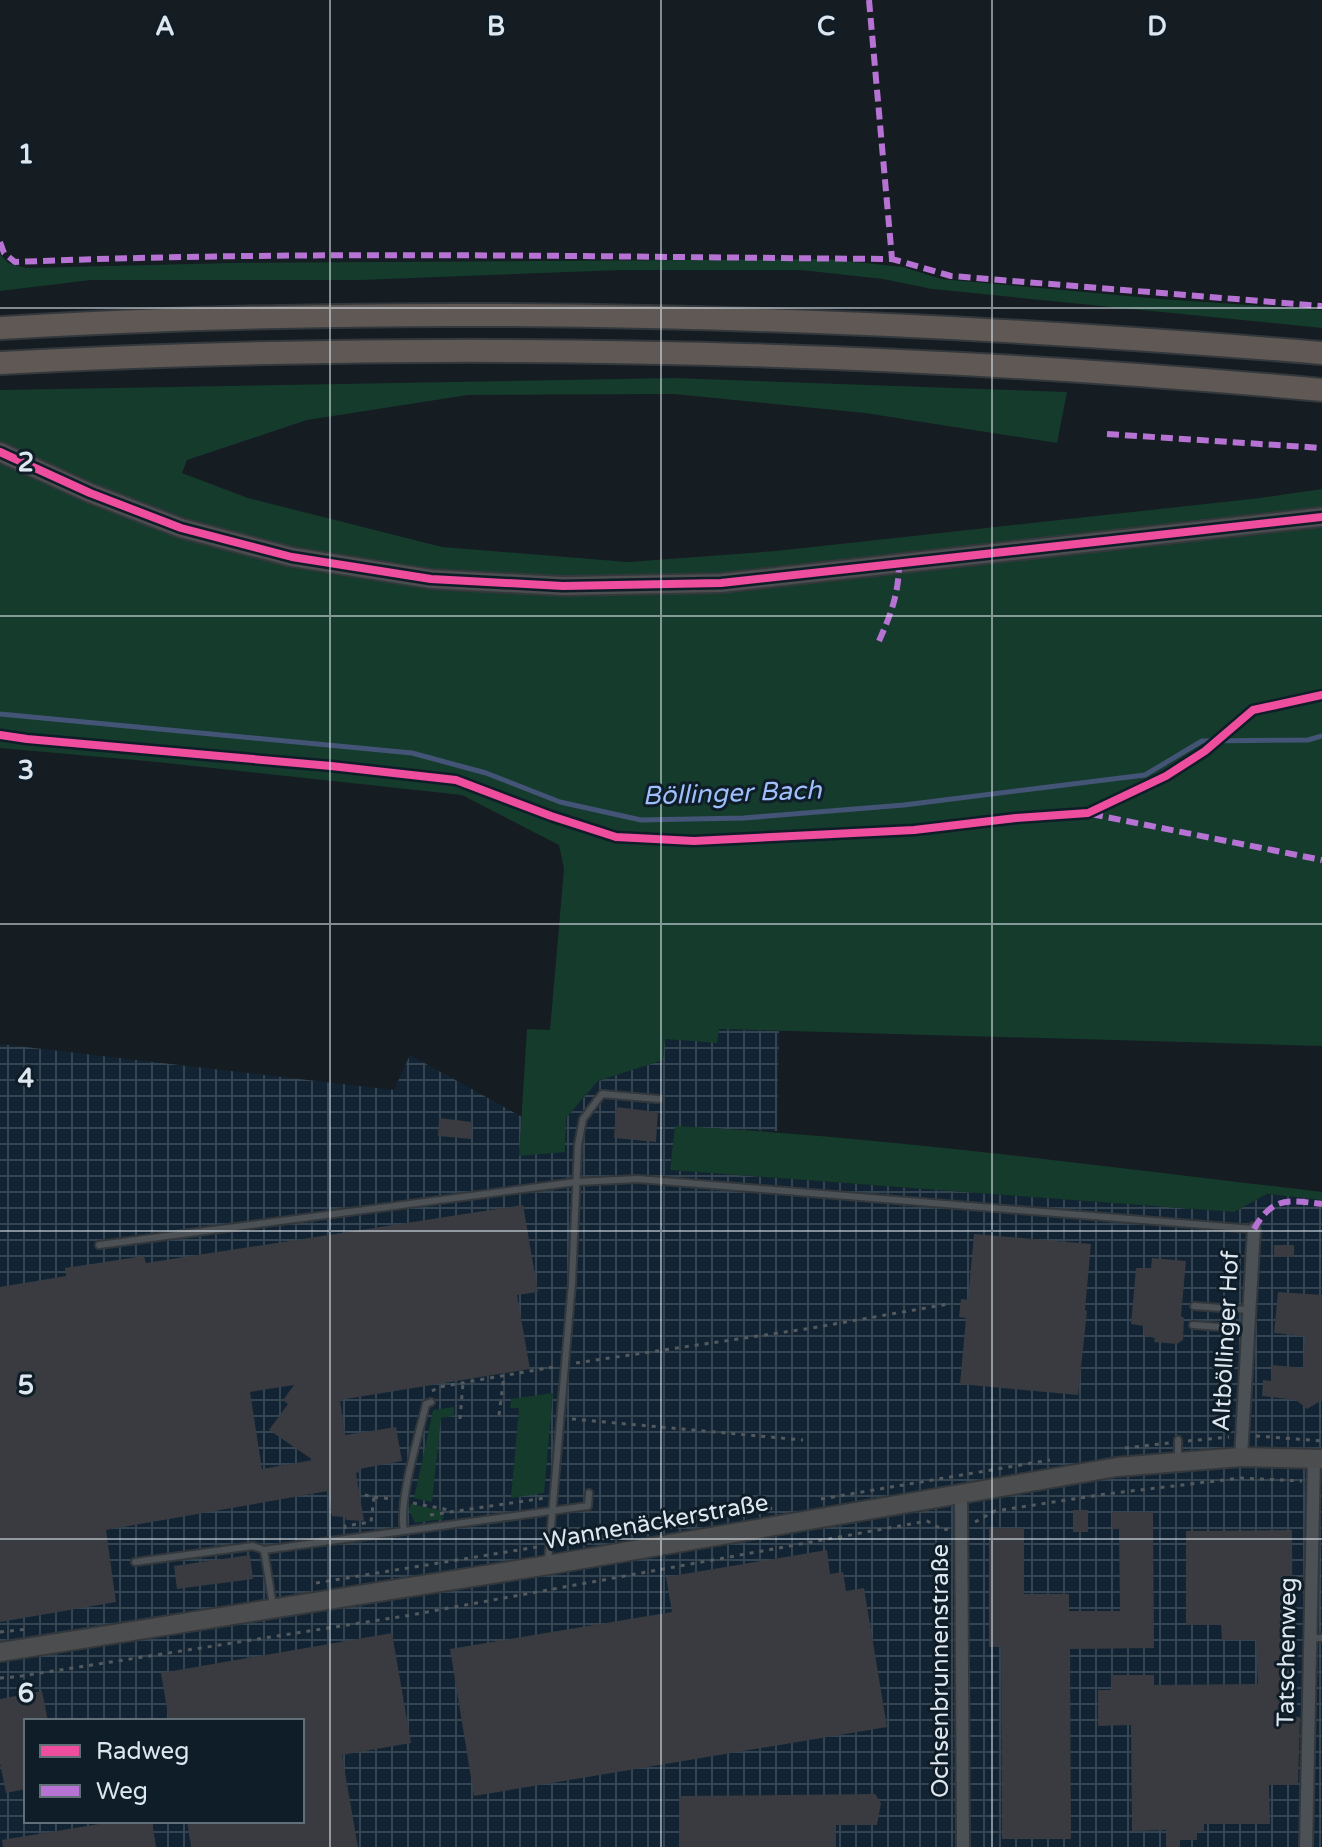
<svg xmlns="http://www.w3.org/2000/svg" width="1322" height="1847" font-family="'Varela Round',sans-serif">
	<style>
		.industrial { fill: url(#industrial-grid); fill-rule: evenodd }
		.green { fill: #153b2c }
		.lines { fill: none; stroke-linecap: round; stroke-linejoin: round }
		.stream { stroke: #435476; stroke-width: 5 }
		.building { fill: #393b40; fill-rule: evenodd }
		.lane-casing { stroke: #33383c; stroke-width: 10 }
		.street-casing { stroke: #33383c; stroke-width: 16 }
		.secondary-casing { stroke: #33383c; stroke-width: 22 }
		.highway-casing { stroke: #33383c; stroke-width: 26 }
		.path { stroke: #54595e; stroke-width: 3; stroke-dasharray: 4 6; stroke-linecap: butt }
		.lane { stroke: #4c5156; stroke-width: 6 }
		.street { stroke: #4c5156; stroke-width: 12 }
		.secondary { stroke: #4c4d4f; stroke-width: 18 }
		.highway { stroke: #605854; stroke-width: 22 }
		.quiet { stroke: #b673d3; stroke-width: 6; stroke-dasharray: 12 6; stroke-linecap: butt }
		.cycleway-casing { stroke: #0f1d28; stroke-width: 13 }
		.cycleway { stroke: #ef4d9e; stroke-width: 8 }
		.grid { fill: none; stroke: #dee7ef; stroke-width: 2; stroke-opacity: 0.55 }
		.labels { text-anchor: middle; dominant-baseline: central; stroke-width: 6; stroke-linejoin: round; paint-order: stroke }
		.street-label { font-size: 24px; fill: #dee7ef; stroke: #0f1d28 }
		.water-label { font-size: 26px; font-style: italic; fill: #9fbffa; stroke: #0f1d28 }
		.grid-label { font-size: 26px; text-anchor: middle; font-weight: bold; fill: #dee7ef; stroke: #0f1d28; stroke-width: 6; stroke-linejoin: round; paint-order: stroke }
	</style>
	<defs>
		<pattern id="industrial-grid" width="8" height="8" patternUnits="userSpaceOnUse" patternTransform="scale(2)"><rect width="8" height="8" fill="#122433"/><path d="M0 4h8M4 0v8" fill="none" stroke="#344451"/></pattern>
	</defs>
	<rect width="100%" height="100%" fill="#151c22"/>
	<!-- industrial -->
	<path class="industrial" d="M719 1029 779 1031 777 1131 675 1127 670 1170 1234 1212 1267 1194 1322 1200V1847H0V1044L394 1090 410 1055 522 1117 519 1156 566 1118 598 1081 663 1060 664 1039 717 1042ZM26 1721H302V1821H26Z"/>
	<!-- green -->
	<path class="green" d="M0 254 8 263 26 268 232 263 827 259 903 267 941 279 1160 299 1322 310V328L932 289 883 279 801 270H622L360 280H91L0 291Z
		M674 378 1067 392 1057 443 865 413 674 394 468 395 307 420 187 460 182 473 248 498 442 547 628 562 776 551 1260 498 1322 489V1046L719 1029 717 1043 665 1039 663 1060 598 1081 566 1118 565 1152 519 1156 527 1029 550 1030 564 869 559 845 462 795 157 762 0 748V390Z
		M675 1126C891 1137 1107 1167 1322 1192V1200L1267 1194 1234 1212 670 1170Z
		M553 1393 544 1493 511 1498 519 1408H510L511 1399Z
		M454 1407V1416L441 1418 432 1502 414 1498 433 1410Z
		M411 1504 442 1511 443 1519 415 1523 409 1510Z"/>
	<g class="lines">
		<!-- stream -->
		<path class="stream" d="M0 714 412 753 486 773 560 802 641 820 744 818 904 805 1145 775 1202 741 1308 740 1322 736"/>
	</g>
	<!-- building -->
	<path class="building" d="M616 1107 658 1112 656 1142 614 1138Z
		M439 1118 472 1122 471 1139 438 1136Z
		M523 1205 538 1292 517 1295 530 1369 340 1400 345 1435 396 1427 402 1461 359 1469 360 1472 356 1473 364 1521 346 1520 345 1517 332 1516 328 1491 106 1530 116 1602 0 1622V1287L66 1276 65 1268 144 1256 146 1263ZM294 1385 283 1400 288 1404 269 1430 313 1460 262 1469 250 1392Z
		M974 1234 1091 1244 1085 1310 1087 1311 1078 1395 960 1384 966 1318 959 1317 961 1299 968 1300Z
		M1274 1245H1294V1257H1274Z
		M1152 1258 1186 1261 1181 1316 1184 1318 1183 1340 1177 1344 1154 1342 1155 1338 1144 1336V1326L1131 1324 1136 1268H1151Z
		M1278 1292 1322 1295V1400L1307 1409 1296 1400 1262 1396 1263 1380 1271 1381 1272 1365 1303 1368 1305 1336 1274 1333Z
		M1073 1510H1088V1532H1073Z
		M1112 1512H1153L1154 1648 1070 1649 1071 1839H1002L1001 1647H989V1528H1024V1594H1069V1611H1120L1119 1529H1112Z
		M1292 1530 1293 1717H1300L1298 1785H1269L1270 1824H1204V1832H1197V1840H1180V1847H1166V1830L1132 1831 1131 1725 1098 1726V1690H1112L1111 1675H1154V1685L1258 1684 1256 1640H1222L1221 1625H1186V1531Z
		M827 1550 830 1574 843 1572 846 1591 864 1588 887 1727 474 1796 450 1649 672 1612 666 1577Z
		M250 1555 253 1579 177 1589 174 1566Z
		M392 1633 411 1743 342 1755 358 1847H191L187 1821H302V1721H169L161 1673Z
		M42 1691 48 1721H26V1789L6 1793 0 1763V1699Z
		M875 1794 881 1803 877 1825H836V1847H679V1796Z
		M117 1821H152L156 1847H3L2 1840Z"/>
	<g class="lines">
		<defs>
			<path id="lane" d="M99 1245 576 1182 638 1179 1253 1229
				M1194 1306 1249 1310
				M1193 1325 1248 1329
				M1178 1458V1440
				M404 1531C398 1500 419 1436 426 1404L431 1402
				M264 1550 273 1606
				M135 1562 253 1546 264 1550 588 1506 589 1493
				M548 1562 572 1283 578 1145 583 1119 602 1094 658 1099
				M1309 1638H1322"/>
			<path id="street" d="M1241 1457 1254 1229
				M961 1494 963 1847
				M1306 1847 1314 1459"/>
			<path id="secondary" d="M0 452 90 493 181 528 292 557 431 579 563 586 721 583 1322 517
				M0 1652 548 1565 1117 1467 1241 1457 1322 1459"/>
			<path id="highway" d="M0 328C440 302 883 317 1322 353
				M0 363C440 340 883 350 1322 390"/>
		</defs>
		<!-- lane casing -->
		<use href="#lane" class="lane-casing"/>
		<!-- street casing -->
		<use href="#street" class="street-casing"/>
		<!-- secondary casing -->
		<use href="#secondary" class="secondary-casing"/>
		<!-- highway casing -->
		<use href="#highway" class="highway-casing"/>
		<!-- path -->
		<path class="path" d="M576 1363 812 1328 948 1304
			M432 1391 439 1387 553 1367
			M499 1415 504 1376
			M460 1419 463 1383
			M572 1419 803 1440
			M1256 1436 1322 1441
			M1188 1441 1229 1437
			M1125 1448 1169 1443
			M374 1497 394 1499
			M821 1499 1050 1460
			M413 1503 449 1510
			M430 1515 545 1498
			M975 1522 995 1511 1106 1494 1241 1478 1302 1481
			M345 1529V1526L371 1522 374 1497 361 1494
			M561 1543 774 1508
			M316 1583 537 1547
			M0 1632 28 1629
			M0 1678 15 1677 405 1616 927 1521 943 1530 948 1529"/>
		<!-- lane -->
		<use href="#lane" class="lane"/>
		<!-- street -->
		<use href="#street" class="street"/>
		<!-- secondary -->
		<use href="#secondary" class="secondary"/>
		<!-- highway -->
		<use href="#highway" class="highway"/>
		<!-- quiet -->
		<path class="quiet" d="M869 0 892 259
			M0 242 4 253 15 262C307 250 600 257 892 259L951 276 1322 306
			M1107 434 1322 448
			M879 641C891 614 899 593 899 563
			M1091 814 1322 860
			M1254 1229C1273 1196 1288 1200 1322 1204"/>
		<defs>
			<path id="cycleway" d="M0 452 90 493 181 528 292 557 431 579 563 586 721 583 1322 517
				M0 735 27 739 331 766 456 780 551 816 616 837 694 841 914 830 1016 818 1088 813 1166 776 1205 751 1253 710 1322 695"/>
		</defs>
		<!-- cycleway casing -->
		<use href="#cycleway" class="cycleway-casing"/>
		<!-- cycleway -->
		<use href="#cycleway" class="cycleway"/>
	</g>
	<!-- grid -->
	<path class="grid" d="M330 0V1847M661 0V1847M992 0V1847M0 308H1322M0 616H1322M0 924H1322M0 1231H1322M0 1539H1322"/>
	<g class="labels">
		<!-- street labels -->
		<g class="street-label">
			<text transform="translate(1226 1341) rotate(-87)">Altböllinger Hof</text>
			<text transform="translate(656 1522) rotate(-10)">Wannenäckerstraße</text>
			<text transform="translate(1287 1652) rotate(-89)">Tatschenweg</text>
			<text transform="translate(940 1671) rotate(-90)">Ochsenbrunnenstraße</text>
		</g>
		<!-- water labels -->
		<g class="water-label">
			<text transform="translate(732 793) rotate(-2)">Böllinger Bach</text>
		</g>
	</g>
	<g class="grid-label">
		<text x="165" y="35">A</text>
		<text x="496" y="35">B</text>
		<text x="826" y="35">C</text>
		<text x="1157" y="35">D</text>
		<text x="26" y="163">1</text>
		<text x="26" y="471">2</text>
		<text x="26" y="779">3</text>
		<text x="26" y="1087">4</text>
		<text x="26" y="1394">5</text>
		<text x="26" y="1702">6</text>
	</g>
	<!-- legend -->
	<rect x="24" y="1719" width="280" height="104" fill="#0f1d28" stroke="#626e78" stroke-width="2"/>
	<rect x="40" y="1745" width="40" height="12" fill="#ef4d9e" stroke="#626e78" stroke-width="2"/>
	<text x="96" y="1759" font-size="24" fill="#dee7ef">Radweg</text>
	<rect x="40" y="1785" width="40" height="12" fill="#b673d3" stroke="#626e78" stroke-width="2"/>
	<text x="96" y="1799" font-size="24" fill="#dee7ef">Weg</text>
</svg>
